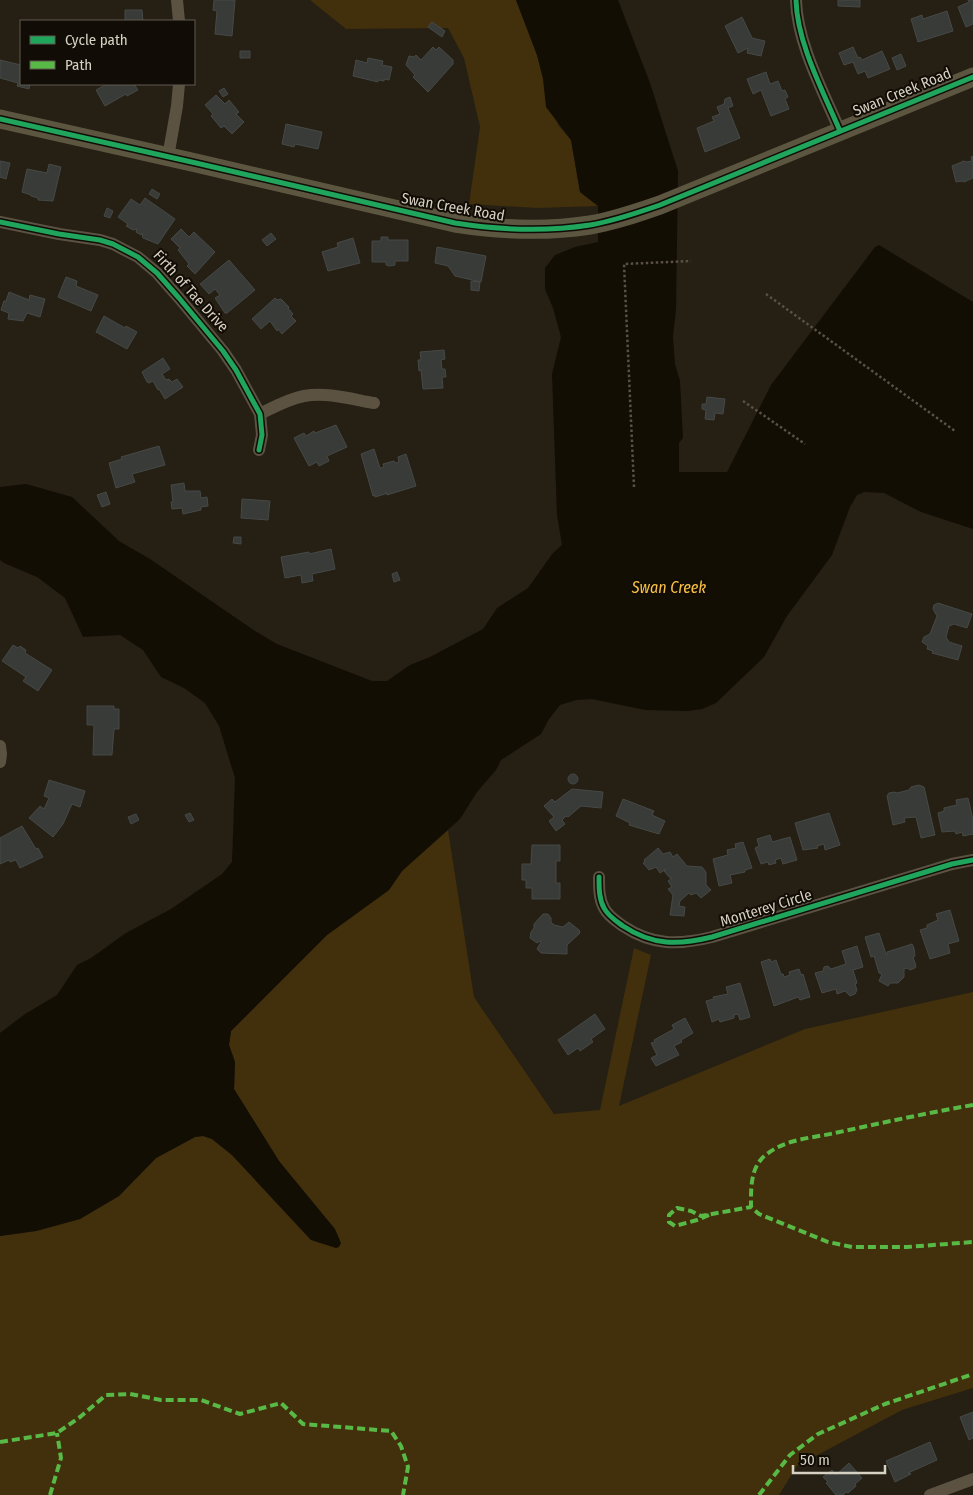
<svg xmlns="http://www.w3.org/2000/svg" width="973" height="1495" font-family="'Fira Sans Condensed',sans-serif">
	<style>
		.green { fill: #41300b }
		.water { fill: #130e04 }
		.building { fill: #383b37; stroke: #464946 }
		.lines { fill: none; stroke-linecap: round; stroke-linejoin: round }
		.path { stroke: #585144; stroke-width: 2.5; stroke-dasharray: 2.5 2.5; stroke-linecap: butt }
		.street { stroke: #5b5241; stroke-width: 12 }
		.secondary { stroke: #5c5540; stroke-width: 19 }
		.quiet { stroke: #58b947; stroke-width: 4; stroke-dasharray: 8 4; stroke-linecap: butt }
		.cycleway-casing { stroke: #110c05; stroke-width: 8 }
		.cycleway { stroke: #20a55d; stroke-width: 5 }
		.labels { text-anchor: middle; dominant-baseline: central; stroke-width: 4; stroke-linejoin: round; paint-order: stroke }
		.street-label { font-size: 15px; fill: #d7d1c4; stroke: #110c05 }
		.water-label { font-size: 16px; font-style: italic; fill: #fac244; stroke: #110c05 }
	</style>
	<rect width="100%" height="100%" fill="#251f14"/>
	<!-- green -->
	<path class="green" d="M310 0H516L537 55 558 125 571 140 580 192 598 206 538 208 469 204 480 127 464 58 448 28 346 29Z
		M448 830 474 997 554 1114 600 1110 634 948 651 955 619 1106 805 1029 973 992V1388L902 1410 797 1466 779 1495H0V1236L36 1231 80 1219 119 1196 156 1158 195 1137 203 1136 212 1139 232 1155 311 1240 279 1161 234 1089 235 1062 229 1045 231 1031 327 935 389 890 402 871Z"/>
	<!-- water -->
	<path class="water" d="M516 0H618L650 83 678 171 676 309 673 337 675 364 680 381 683 438 679 443V472H727L771 385 875 247 879 245 973 302V529L921 512 884 493 864 492 857 495 850 507 832 555 787 616 764 657 716 703 702 709 687 711 645 710 592 699 576 700 560 705 549 719 541 734 501 760 496 770 477 792 460 819 402 871 389 890 327 935 231 1031 229 1045 235 1062 234 1089 279 1161 335 1229 341 1243 339 1247 336 1248 311 1240 232 1155 212 1139 203 1136 195 1137 156 1158 119 1196 80 1219 36 1231 0 1236V1033L25 1014 57 995 77 965 91 958 126 933 171 909 222 874 232 862 235 778 219 726 205 703 184 688 161 677 143 650 120 635 83 637 65 598 37 577 4 563 0 560V487L26 484 72 497 119 541 150 559 255 631 277 644 372 681H387L410 665 430 657 483 629 497 608 528 588 553 553 562 545 557 515 552 374 561 337 553 308 545 289V268L555 255 575 247 598 242V206L580 192 571 140 546 107 543 79 537 55Z"/>
	<!-- building -->
	<path class="building" d="M214 0H235L232 36 215 34 217 11 213 10Z
		M838 0H860V7L838 6Z
		M968 0H973V24L966 27 958 7 969 2Z
		M125 10H142L143 21H125Z
		M947 11 953 31 918 42 911 19 922 15 923 19Z
		M742 17 752 38 765 41 761 56 747 53 748 48 738 53 725 26Z
		M432 22 445 31 442 37 428 27Z
		M433 47 436 50 439 47 453 60V64L428 92 413 77 415 75 406 65 409 56 414 57 416 55 421 60Z
		M853 47 858 58 860 57 862 60 882 51 890 69 868 78 865 71 858 74 853 62 844 65 839 53Z
		M240 51H250V58H240Z
		M901 54 906 66 897 70 892 58Z
		M368 58 383 61 382 65 392 67 389 80 384 79V81L378 80V82L353 76 356 60 367 63Z
		M0 60 21 65V84H30L29 89 17 86 18 83 0 78Z
		M766 72 770 84 778 81 782 91 785 90 788 97 785 99 789 109 771 116 761 90 753 94 747 79Z
		M107 84H134L138 90 127 96 126 94 105 106 96 90Z
		M224 88 228 94 223 97 219 91Z
		M216 95 225 104 229 100 239 112 236 114 244 122 232 134 224 126 221 128 211 116 213 114 205 105Z
		M730 97 733 106 728 108 740 138 705 152 697 128 714 121 712 117 720 114 717 107 724 104 725 99Z
		M286 124 322 132 318 149 295 144 294 147 282 144Z
		M973 156V178L964 182 962 181 956 182 952 166 964 161 966 162 972 161 971 157Z
		M0 161 10 163 6 179 0 177Z
		M49 164 61 167 53 201 38 200V198L31 196V195L22 192 27 169 47 173Z
		M152 189 160 194 157 199 149 194Z
		M145 198 175 219 158 244 143 238 142 233 141 235 136 232 137 229 133 230 126 226 128 224 118 217 131 199 140 205Z
		M107 208 113 211 110 218 104 216Z
		M181 229 189 237 194 232 215 252 195 274 187 266 189 264 178 250 180 248 171 239Z
		M271 233 276 239 267 246 262 240Z
		M381 237H388V240H408V261H395V265L389 266 386 265V262H372V241H381Z
		M353 238 360 263 328 271 322 252 338 247 337 243Z
		M437 247 486 256 481 282 455 276 448 266 435 263Z
		M229 260 255 290 227 313H225L215 298 220 295 215 289 209 294 200 284Z
		M66 277 77 281 76 286 98 295 91 311 58 297Z
		M471 281 480 282 479 291 471 290Z
		M9 292 29 300 30 295 45 299 40 317 27 313 23 321 8 319 9 313 1 310 4 301H6Z
		M275 298 277 300 281 299 289 307 288 308 293 314 291 316 296 321 282 334 278 329 277 331 270 321 261 329 252 319Z
		M104 316 125 328 126 326 137 332 127 349 96 332Z
		M444 350 445 359 441 360 442 369H445L446 377H442L443 388 423 389 421 370 419 371 418 360H421L420 352Z
		M163 358 170 369 162 374 166 380 169 379 172 382 177 379 183 387 165 399 159 389 158 390 153 381 149 383 147 382 142 372Z
		M707 397 725 399 723 414 715 413 714 420 705 419 706 410 702 409V404H706Z
		M336 425 347 447 327 456 329 461 319 466 317 462 309 466 294 438 304 433 306 436 314 431 315 433Z
		M159 446 165 465 132 474 135 482 116 488 109 463 122 459 121 457Z
		M374 449 380 468 384 467 383 464 394 461 395 463 399 462 398 457 406 454 416 486 387 495 386 492 385 494 375 497V495L373 496 361 454Z
		M184 483 185 491H200L201 498 207 497 208 506 201 507V510L183 514 182 508 172 509 171 502H173L171 485Z
		M106 492 110 504 102 507 97 495Z
		M242 499 270 501 268 520 241 518Z
		M234 537H241V544L233 543Z
		M331 549 335 569 312 574 313 581 302 583 301 575 285 578 281 557 309 552V554Z
		M397 572 400 580 394 582 392 574Z
		M938 603 972 614 967 628 954 624 949 626 946 637 949 642 962 646 958 660 932 653 933 651 927 649 928 646 922 642 924 637 930 634 937 616 933 609 934 605Z
		M13 645 18 648 20 646 26 650 25 653 52 670 38 691 23 681 26 677 2 661Z
		M87 706H114V709H119V729H114L112 755H93L94 725H87Z
		M568 779a5 5 0 1 1 10 0a5 5 0 1 1-10 0Z
		M49 780 85 791 80 807 72 804 63 824 53 837 29 818 40 806 44 809 49 798 44 796Z
		M919 785 924 787 935 835 921 838 916 817 904 818 905 822 893 825 887 796 889 793 894 792 897 793 909 790 911 787Z
		M572 789 603 792 601 808 581 806 568 817 566 816 562 820 565 824 556 831 549 821 554 817 544 806 552 799 555 802Z
		M968 798 973 820V834L963 836 962 832 956 834 955 831 942 832 938 813 944 811V808L957 805 956 800Z
		M623 799 654 811 652 815 665 821 659 834 629 825 630 823 616 816Z
		M190 813 194 820 189 822 185 815Z
		M829 813 840 845 825 850 824 844 817 846 818 848 803 850 795 823Z
		M136 814 139 820 131 824 128 817Z
		M22 826 36 849 38 848 43 857 20 868 16 860 10 862 9 860 0 864V838Z
		M770 835 772 842 790 837 797 860 783 864 781 858 775 860 776 863 769 865 768 862 761 864 755 848 759 846 757 839Z
		M743 842 752 868 745 870V872L730 875 732 883 719 886 713 859 728 855 727 850 736 848 735 844Z
		M532 845H560V861H556V883H560V899H532V888H526V880H522V864H531Z
		M658 848 663 854 670 852 673 857 677 854 687 866 702 867 706 872V885L711 890 701 898 696 893 691 895 689 893 680 901 679 906 685 907 684 916 670 915 673 895 668 889 672 887 668 881 672 878H670L664 871 666 869 660 873 656 867 649 870 643 863 645 862 644 860Z
		M950 910 959 941 948 944 950 953 930 959 920 930 927 928V925L938 920 936 914Z
		M543 914H548L551 918V922L554 925 563 927 569 922 579 930 580 933 567 945V954L541 953 537 949 541 942 540 941 537 943 530 938 531 932 534 928V924Z
		M879 933 886 954H888L887 952 912 944 914 948 915 956 913 957 916 966 915 968 910 970 907 968 904 969V977L898 983H890L888 986 879 981 882 974 879 973 874 956 871 957 865 937Z
		M857 946 863 967 853 970 857 983 855 984 857 990 855 994 850 996 845 991 837 994 836 989 822 993 815 973 823 971 824 967 828 966 831 969 846 964 842 951Z
		M770 959 771 962 776 960 781 974H783L784 977 790 975 789 972 799 969 801 975 803 974 810 997 800 1000 798 997 774 1006 761 962Z
		M740 983 750 1017 740 1020 738 1014 734 1015V1018L720 1022 719 1019 712 1022 706 1001 714 999 713 997 728 994 726 987Z
		M595 1014 605 1029 591 1039 593 1042 580 1051 578 1048 568 1055 558 1040Z
		M685 1018 693 1033 681 1040 682 1042 674 1046 679 1055 656 1066 651 1058 657 1055 651 1043 655 1042 654 1040 674 1029 672 1025Z
		M973 1412V1438L969 1440 960 1417Z
		M930 1442 937 1460 908 1473 911 1474 895 1482 886 1461Z
		M849 1463 862 1478 855 1484 856 1486 848 1493 846 1492 843 1495H836L826 1483 828 1482 823 1477 832 1470 836 1475Z"/>
	<g class="lines">
		<!-- path -->
		<path class="path" d="M766 294 955 431
			M743 401 805 444
			M634 487 624 264 691 261"/>
		<!-- street -->
		<path class="street" d="M177 0 179 21
			M796 0C797 43 823 91 840 131
			M168 157 177 106 179 84
			M0 222 59 234 100 240 113 244 138 257 157 273 179 298 223 351 236 370 260 414 262 435 259 450
			M260 414C274 407 288 399 304 396 327 392 351 399 374 403
			M0 746 1 754 0 762
			M599 877C599 888 599 899 604 908 608 916 616 921 623 926 653 946 679 945 712 937L952 864 973 860
			M930 1495 973 1479"/>
		<!-- secondary -->
		<path class="secondary" d="M0 119 196 163 455 223C500 230 545 232 590 225 614 221 637 213 660 205L973 77"/>
		<!-- quiet -->
		<path class="quiet" d="M973 1105C927 1113 881 1123 835 1133 812 1138 786 1139 767 1154 750 1166 751 1188 751 1207L759 1214 828 1242 852 1247H907L973 1242
			M709 1215 697 1220 675 1226 669 1222V1215L677 1208 691 1211 701 1216 751 1207
			M0 1442 57 1433 80 1417 106 1395 130 1394 161 1400H201L240 1414 281 1403 303 1424 391 1431 401 1446 408 1467 403 1495
			M50 1495 61 1458 57 1433
			M759 1495 790 1455 818 1434 885 1404 973 1374"/>
		<defs>
			<path id="cycleway" d="M796 0C797 43 823 91 840 131
				M0 119 196 163 455 223C500 230 545 232 590 225 614 221 637 213 660 205L973 77
				M0 222 59 234 100 240 113 244 138 257 157 273 179 298 223 351 236 370 260 414 262 435 259 450
				M599 877C599 888 599 899 604 908 608 916 616 921 623 926 653 946 679 945 712 937L952 864 973 860"/>
		</defs>
		<!-- cycleway casing -->
		<use href="#cycleway" class="cycleway-casing"/>
		<!-- cycleway -->
		<use href="#cycleway" class="cycleway"/>
	</g>
	<g class="labels">
		<!-- street labels -->
		<g class="street-label">
			<text transform="translate(902 92) rotate(-22)">Swan Creek Road</text>
			<text transform="translate(453 207) rotate(10)">Swan Creek Road</text>
			<text transform="translate(191 291) rotate(48)">Firth of Tae Drive</text>
			<text transform="translate(766 908) rotate(-17)">Monterey Circle</text>
		</g>
		<!-- water labels -->
		<g class="water-label">
			<text x="669" y="587">Swan Creek</text>
		</g>
	</g>
	<!-- legend -->
	<rect x="20" y="20" width="175" height="65" fill="#110c05" stroke="#605b51"/>
	<rect x="30" y="36" width="25" height="8" fill="#20a55d" stroke="#605b51"/>
	<text x="65" y="45" font-size="15" fill="#d7d1c4">Cycle path</text>
	<rect x="30" y="61" width="25" height="8" fill="#58b947" stroke="#605b51"/>
	<text x="65" y="70" font-size="15" fill="#d7d1c4">Path</text>
	<!-- scale -->
	<path d="M793 1465v8h92v-8" fill="none" stroke="#d7d1c4" stroke-width="2.5"/>
	<text x="800" y="1465" font-size="15" fill="#d7d1c4" stroke="#110c05" stroke-width="4" paint-order="stroke">50 m</text>
</svg>
